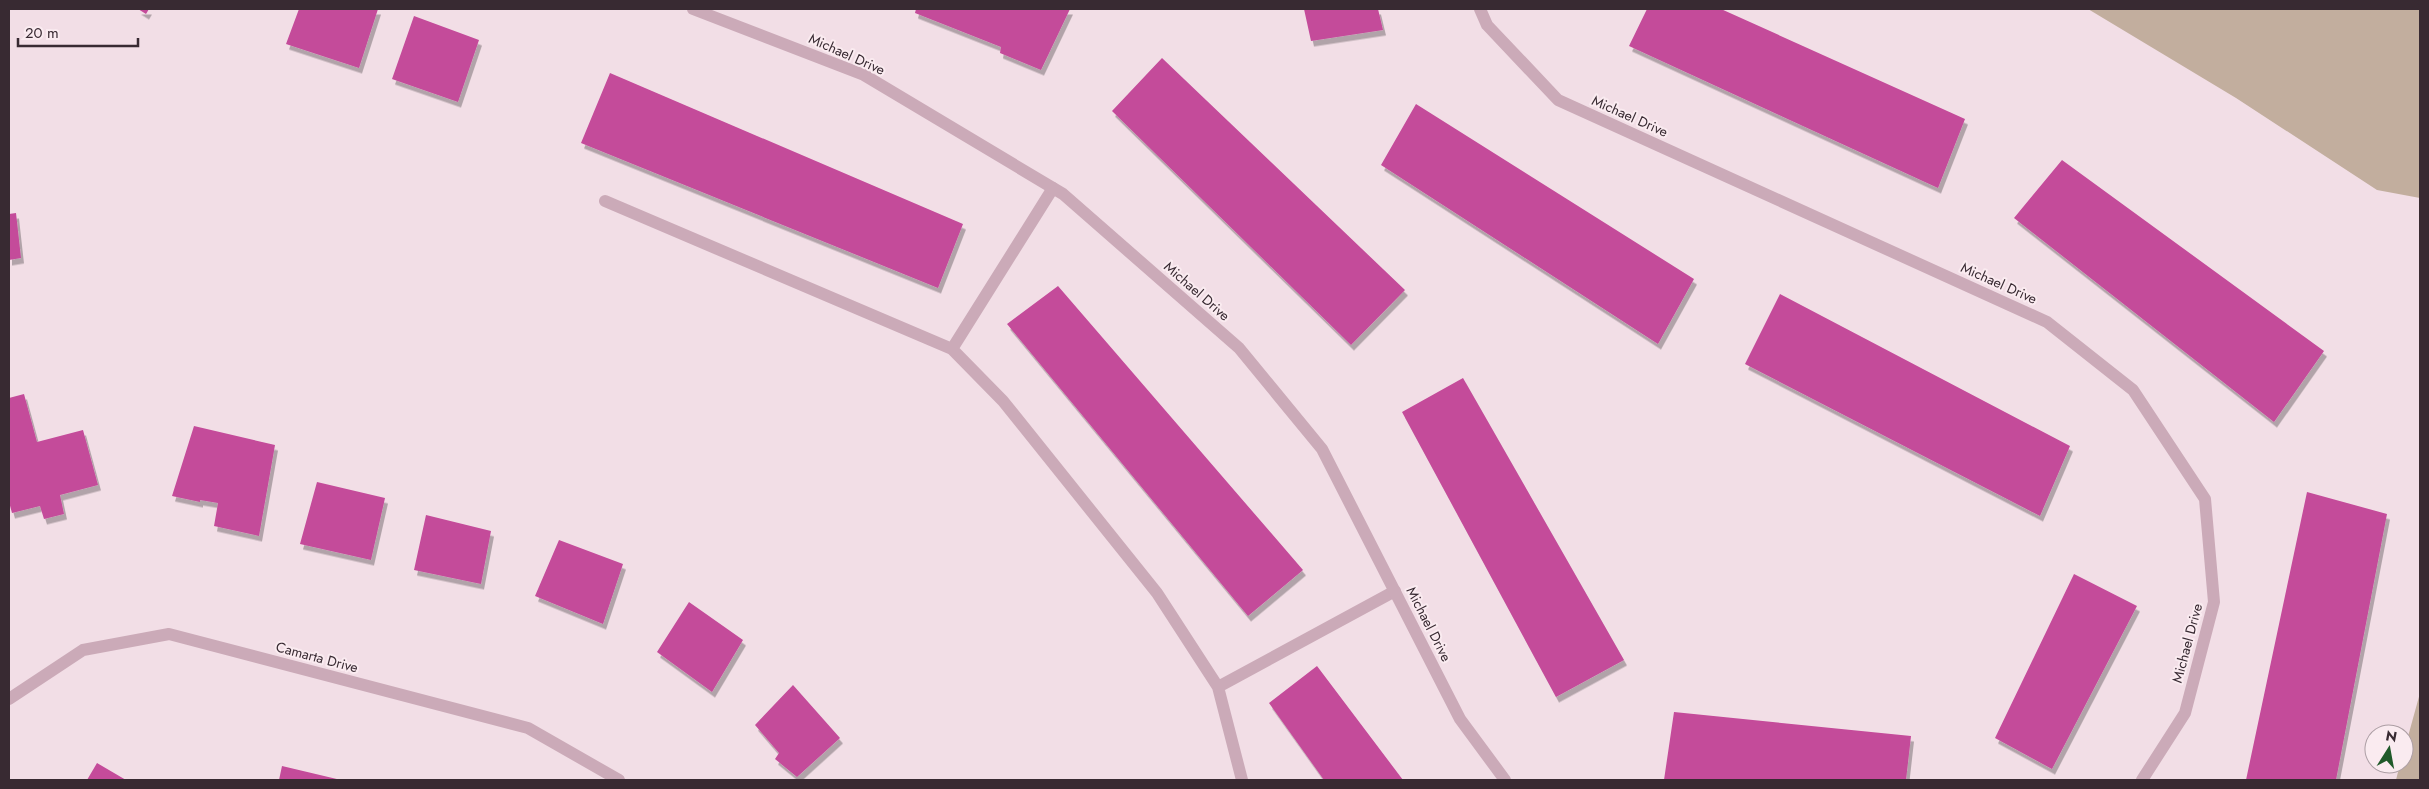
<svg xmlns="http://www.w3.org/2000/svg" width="2429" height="789" font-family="Jost,sans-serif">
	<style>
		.green { fill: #c2ae9e }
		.building { fill: #c44b9a; filter: url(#shadow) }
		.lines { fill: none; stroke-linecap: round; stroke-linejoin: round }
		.service { stroke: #cbaab8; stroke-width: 12 }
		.minor { stroke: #cbaab8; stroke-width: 12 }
		.labels { text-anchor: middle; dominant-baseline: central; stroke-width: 4; stroke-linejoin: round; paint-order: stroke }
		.street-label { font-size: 14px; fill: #382a32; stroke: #faebf0 }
	</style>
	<defs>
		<filter id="shadow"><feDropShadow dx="3" dy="5.5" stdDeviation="0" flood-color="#0004"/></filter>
	</defs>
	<rect width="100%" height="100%" fill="#f2dee6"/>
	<!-- green -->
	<path class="green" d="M2088 9H2420V198L2377 190 2236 98Z
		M2420 693V780H2396L2400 764H2404V751Z"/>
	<!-- building -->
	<path class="building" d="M138 9H149L146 14Z
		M299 9H378L359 68 286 44Z
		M916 9H1070L1041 70 1000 53 1001 47 915 13Z
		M1304 9H1378L1383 30 1311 41Z
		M1647 9H1721L1965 119 1938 188 1629 46Z
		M414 16 479 40 458 102 392 79Z
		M1162 58 1405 290 1351 345 1112 111Z
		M610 73 963 224 938 288 581 143Z
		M1416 104 1694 279 1658 344 1381 165Z
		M2062 160 2324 351 2274 422 2014 218Z
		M16 213 21 258 9 260V214Z
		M1058 286 1303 570 1248 616 1007 324Z
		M1780 294 2070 446 2040 516 1745 364Z
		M1463 378 1624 660 1556 697 1402 412Z
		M24 394 37 442 83 430 98 485 60 495 64 514 44 519 40 506 12 513 9 502V398Z
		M194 426 275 445 259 536 214 526 218 503 200 500V502L172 496Z
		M317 482 385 498 371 560 300 544Z
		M2307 492 2387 514 2336 780H2246Z
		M426 515 491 531 481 584 414 570Z
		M559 540 623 564 603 624 535 596Z
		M2074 574 2137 606 2052 769 1995 738Z
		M689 602 743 640 712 692 657 652Z
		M1317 666 1403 780H1324L1269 703Z
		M793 685 840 738 797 777 775 759 779 753 755 725Z
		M1674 712 1911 736 1906 780H1664Z
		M97 763 126 780H87Z
		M282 766 341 780H279Z"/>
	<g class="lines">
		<!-- service -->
		<path class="service" d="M605 201 952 349 1053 188
			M952 349 1003 401 1157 593 1218 687 1242 780
			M1218 687 1395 591"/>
		<!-- minor -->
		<path class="minor" d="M693 9 864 75 1063 194 1239 348 1322 449 1460 719 1505 780
			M1480 9 1487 25 1558 100 2047 322 2133 390 2205 499 2214 602 2185 713 2142 780
			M9 699 83 650 169 634 528 728 619 780"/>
	</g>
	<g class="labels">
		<!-- street labels -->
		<g class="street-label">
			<text transform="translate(847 54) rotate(24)">Michael Drive</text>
			<text transform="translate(1630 116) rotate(24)">Michael Drive</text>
			<text transform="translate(1999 283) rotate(24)">Michael Drive</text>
			<text transform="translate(1197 291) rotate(41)">Michael Drive</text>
			<text transform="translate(1429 624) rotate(63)">Michael Drive</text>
			<text transform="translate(2187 643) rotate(-75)">Michael Drive</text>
			<text transform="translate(317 657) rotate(15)">Camarta Drive</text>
		</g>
	</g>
	<!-- border -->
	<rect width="2429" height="789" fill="none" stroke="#382a32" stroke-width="20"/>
	<!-- north arrow -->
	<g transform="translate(2389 749) rotate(11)"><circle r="24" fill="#faebf0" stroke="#ac9ea4"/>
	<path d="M0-4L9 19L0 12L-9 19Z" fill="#1f5929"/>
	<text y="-8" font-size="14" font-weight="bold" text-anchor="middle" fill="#382a32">N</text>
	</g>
	<!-- scale -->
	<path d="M18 38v8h120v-8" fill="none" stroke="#382a32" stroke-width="2.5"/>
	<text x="25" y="38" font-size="15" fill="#382a32" stroke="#faebf0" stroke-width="4" paint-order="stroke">20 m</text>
</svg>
